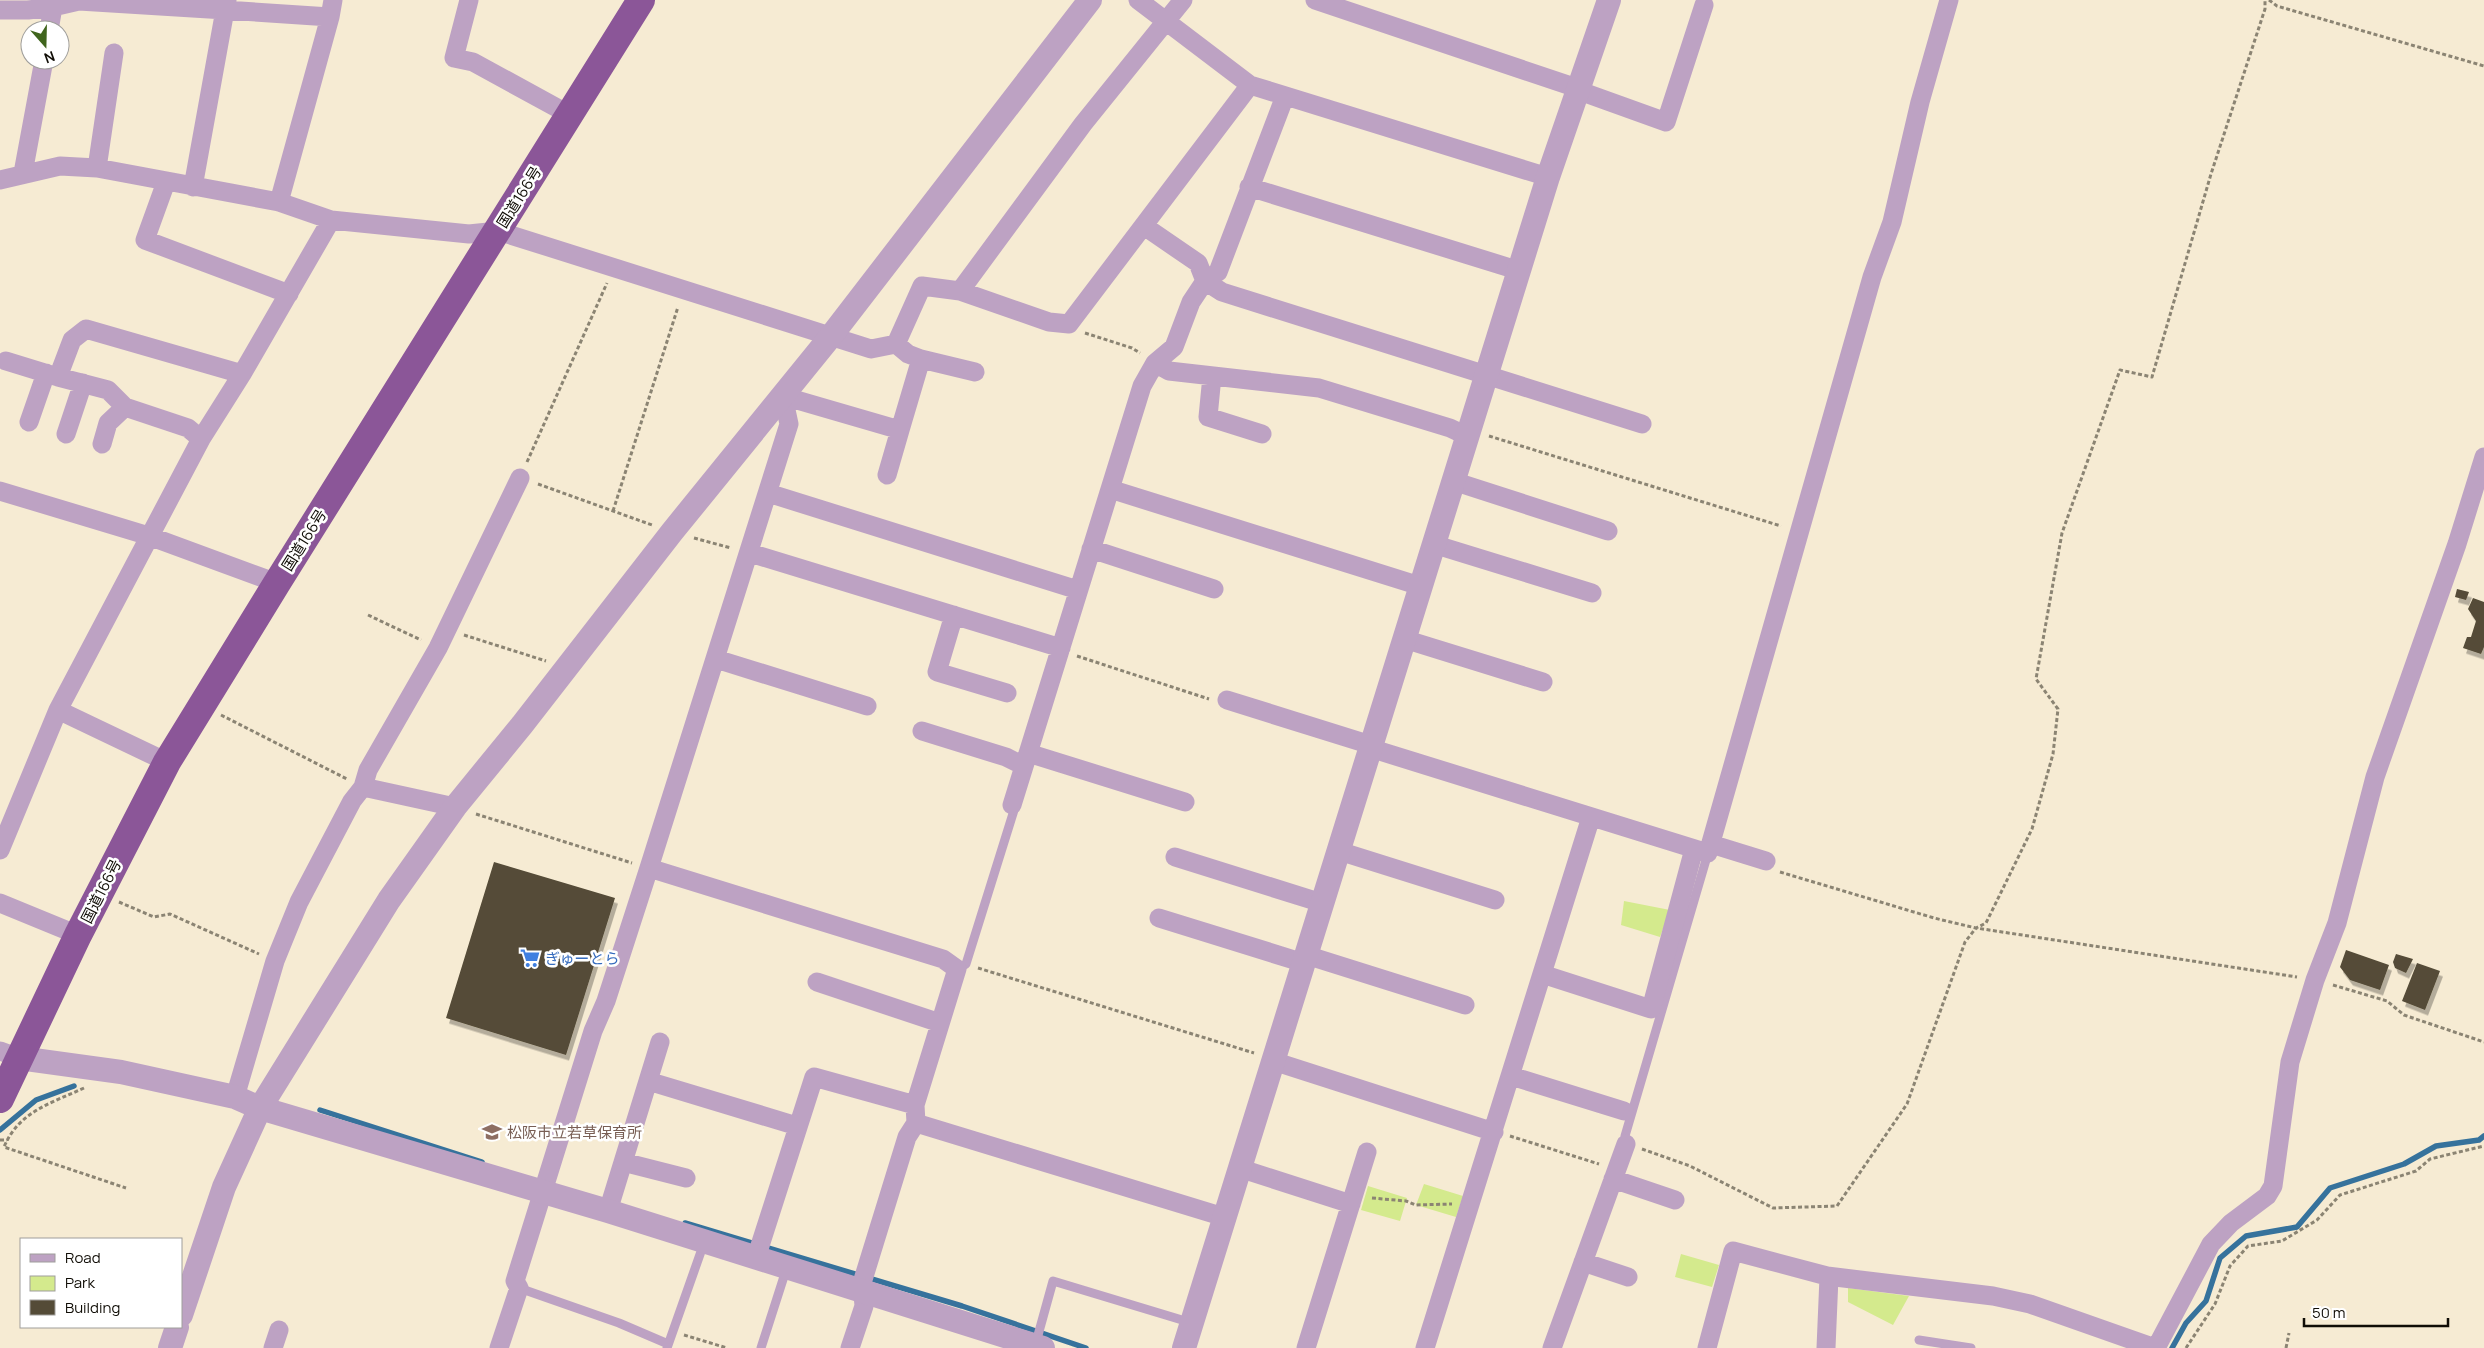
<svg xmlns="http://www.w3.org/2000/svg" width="2484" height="1348" font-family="Manrope,'Noto Sans JP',sans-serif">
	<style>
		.green { fill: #d4ea8d }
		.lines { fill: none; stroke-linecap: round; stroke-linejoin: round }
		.stream { stroke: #36729c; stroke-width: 5.5 }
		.building { fill: #544b37; filter: url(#shadow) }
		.path { stroke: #8b8473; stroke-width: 3; stroke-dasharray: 4 2.5; stroke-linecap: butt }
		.service { stroke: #bda2c3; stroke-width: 9 }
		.minor { stroke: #bda2c3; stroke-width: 19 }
		.tertiary { stroke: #bda2c3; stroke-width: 24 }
		.trunk { stroke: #8b5698; stroke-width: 28 }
		.labels { text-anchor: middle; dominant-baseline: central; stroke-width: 5; stroke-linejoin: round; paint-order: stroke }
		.street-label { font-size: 15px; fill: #100d06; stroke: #fff }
		.shop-label { font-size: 15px; fill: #366cbe; stroke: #fff; text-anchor: start }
		.education-label { font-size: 15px; fill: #785e54; stroke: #fff; text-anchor: start }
	</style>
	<defs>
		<filter id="shadow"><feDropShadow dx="3" dy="5.5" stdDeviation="0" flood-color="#0004"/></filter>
	</defs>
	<rect width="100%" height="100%" fill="#f6ebd3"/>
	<!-- green -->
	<path class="green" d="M1624 901 1670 910 1660 937 1621 925Z
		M1424 1184 1463 1196 1456 1217 1416 1205Z
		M1368 1186 1407 1198 1400 1221 1361 1210Z
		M1681 1254 1719 1265 1712 1287 1675 1277Z
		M1848 1288 1909 1296 1893 1325 1848 1302Z"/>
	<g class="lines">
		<!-- stream -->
		<path class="stream" d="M320 1110 482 1162
			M0 1130 36 1100 74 1086
			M685 1223 962 1306 1086 1348
			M2172 1348 2186 1323 2206 1301 2220 1258 2246 1236 2297 1227 2330 1188 2404 1164 2436 1146 2479 1140 2484 1136"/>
	</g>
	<!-- building -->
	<path class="building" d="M2457 589 2469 592 2466 600 2455 597Z
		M2473 598 2484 602V647L2481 654 2463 648 2467 637H2471L2476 621 2468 609Z
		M494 862 615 898 566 1055 446 1018Z
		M2346 950 2389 965 2380 990 2350 980 2340 967Z
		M2396 954 2413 959 2406 973 2395 968 2393 962Z
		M2417 963 2440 971 2425 1010 2402 1001Z"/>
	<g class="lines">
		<!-- path -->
		<path class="path" d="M2269 0 2277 6 2484 66
			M1085 333 1132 348 1140 353
			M1489 436 1781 526
			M527 462 607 283
			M538 484 652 525
			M613 511 678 307
			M694 538 731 548
			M368 615 421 640
			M464 635 546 661
			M1077 656 1209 699
			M221 715 347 779
			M476 814 632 863
			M1780 872 1934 918 1976 928 2297 977
			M119 902 154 917 170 914 259 954
			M978 968 1254 1053
			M2333 985 2387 1001 2404 1015 2484 1042
			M84 1088C52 1103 19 1111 4 1147L126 1188
			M1510 1136 1599 1164
			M0 1140H7
			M1642 1149 1690 1166 1773 1208 1837 1206 1907 1104 1965 942 1976 928 1986 923 2032 829 2053 754 2058 709 2036 679 2062 533 2120 370 2152 377 2211 174 2265 9V0
			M1372 1198 1406 1201 1416 1205 1452 1204
			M684 1335 727 1348
			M2186 1348 2215 1304 2230 1266 2248 1246 2282 1241 2317 1220 2340 1195 2416 1171 2430 1159 2484 1146
			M2286 1348 2289 1333"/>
		<!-- service -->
		<path class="service" d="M957 969 966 964 1015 807 1013 805
			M1626 1144 1625 1136 1708 853
			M519 1288 619 1323 668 1344
			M1919 1340 1971 1348
			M1035 1346 1053 1281 1192 1323
			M667 1348 704 1243
			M761 1348 787 1267"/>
		<!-- minor -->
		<path class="minor" d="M227 0 225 10 330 17 279 202
			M469 0 454 58 473 62 570 115
			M1138 0 1250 85 1548 177
			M1315 0 1577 88
			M53 7 79 1 225 10 193 187
			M0 10H28L53 7 49 30
			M330 17 333 0
			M1577 90 1666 122 1704 5
			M1285 96 1218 272 1205 281 1222 292 1642 424
			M97 168 114 53
			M23 173 44 60
			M0 180 60 166 97 168 279 202 331 220 469 234 498 231 871 349 896 344 922 286 960 291 1049 322 1069 324 1250 85
			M166 182 145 240 289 294
			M1249 187 1520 271
			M960 291 1083 124 1183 0
			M921 359 975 372
			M6 361 58 377
			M1155 363 1169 371 1319 388 1450 428 1467 436
			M1212 376 1208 417 1262 434
			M29 422 46 373
			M66 434 83 383
			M201 439 188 428 125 407 108 390 58 377 72 340 86 329 242 374
			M102 444 108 423 125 407
			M887 475 900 430
			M1453 481 1608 531
			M1110 489 1420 586
			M0 491 149 536 277 583
			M768 493 1078 590
			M1433 544 1592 593
			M1091 549 1214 589
			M750 553 1061 648
			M954 615 937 672 1007 693
			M1404 639 1543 682
			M716 659 867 706
			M1227 700 1371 745
			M58 710 167 762
			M922 731 1006 757 1024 766
			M1370 748 1708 853 1872 277 1892 222 1920 102 1949 0
			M1028 753 1185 802
			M363 787 455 807
			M1012 805 1142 386 1155 363 1174 347 1191 302 1205 281 1198 263 1144 226
			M1711 844 1766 861
			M0 850 58 710 201 439 242 374 331 220
			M1339 851 1495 900
			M1175 857 1322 903
			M649 868 943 959 957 969 915 1105 916 1123 907 1137 862 1283 864 1306 850 1348
			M0 903 78 935
			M1159 918 1304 963
			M1306 955 1465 1005
			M1542 974 1651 1009 1694 849
			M817 982 940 1023
			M0 1051 19 1058
			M1273 1061 1494 1132
			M1511 1076 1624 1111
			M648 1081 660 1042
			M235 1097 275 961 299 902 352 801 363 787 368 770 438 648 520 478
			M916 1123 1224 1217
			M623 1162 686 1178
			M1239 1168 1351 1204
			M1613 1179 1675 1200
			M608 1211 648 1081 797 1126
			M756 1258 814 1077 915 1105
			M1583 1262 1628 1277
			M273 1348 279 1330
			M499 1348 519 1288 515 1281 593 1031 606 1001 649 868 789 424 783 396 900 430 921 359 908 354 896 344
			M1306 1348 1367 1152
			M1425 1348 1591 817
			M1552 1348 1626 1144
			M1707 1348 1733 1251 1827 1276 1993 1296 2030 1304 2155 1348
			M1826 1348 1829 1277
			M2156 1348 2211 1244 2231 1223 2267 1196 2273 1186 2290 1062 2315 980 2337 923 2375 777 2457 544 2484 457"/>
		<!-- tertiary -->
		<path class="tertiary" d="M19 1058 121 1072 235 1097 260 1108 608 1211 1043 1348
			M181 1315 224 1187 260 1108 389 900 455 807 522 725 672 532 831 336 1090 0
			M170 1348 177 1327
			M1184 1348 1548 177 1609 0"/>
		<!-- trunk -->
		<path class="trunk" d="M0 1099 78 935 167 762 277 583 641 0"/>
	</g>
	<!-- icons -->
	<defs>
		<symbol id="supermarket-bare" viewBox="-9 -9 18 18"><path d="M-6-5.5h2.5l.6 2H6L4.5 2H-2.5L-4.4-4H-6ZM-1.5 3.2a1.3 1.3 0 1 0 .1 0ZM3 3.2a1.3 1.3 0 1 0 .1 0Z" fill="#3f7fe0" stroke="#fff" stroke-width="2.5" paint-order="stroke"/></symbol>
		<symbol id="school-bare" viewBox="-9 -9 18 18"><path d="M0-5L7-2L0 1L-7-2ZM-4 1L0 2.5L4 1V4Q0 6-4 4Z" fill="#8d6e63" stroke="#fff" stroke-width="2.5" paint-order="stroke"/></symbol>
	</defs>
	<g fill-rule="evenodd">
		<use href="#supermarket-bare" x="516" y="944" width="28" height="28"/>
		<use href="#school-bare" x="478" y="1118" width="28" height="28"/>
	</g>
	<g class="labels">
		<!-- street labels -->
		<g class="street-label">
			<text transform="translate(519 197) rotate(-58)">国道166号</text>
			<text transform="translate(304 540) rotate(-58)">国道166号</text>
			<text transform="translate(101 891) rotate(-63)">国道166号</text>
		</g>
		<!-- shop labels -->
		<g class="shop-label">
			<text x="545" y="958">ぎゅーとら</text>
		</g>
		<!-- education labels -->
		<g class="education-label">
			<text x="507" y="1132">松阪市立若草保育所</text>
		</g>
	</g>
	<!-- legend -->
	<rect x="20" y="1238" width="162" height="90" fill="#ffffff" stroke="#9f9e9b"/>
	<rect x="30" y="1254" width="25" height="8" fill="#bda2c3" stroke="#9f9e9b"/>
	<text x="65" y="1263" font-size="15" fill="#100d06">Road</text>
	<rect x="30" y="1276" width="25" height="15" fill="#d4ea8d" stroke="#9f9e9b"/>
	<text x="65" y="1288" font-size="15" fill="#100d06">Park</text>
	<rect x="30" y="1300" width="25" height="15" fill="#544b37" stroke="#9f9e9b"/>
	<text x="65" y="1313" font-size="15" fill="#100d06">Building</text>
	<!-- north arrow -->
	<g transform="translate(45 45) rotate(160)"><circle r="24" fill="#ffffff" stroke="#9f9e9b"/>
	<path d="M0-4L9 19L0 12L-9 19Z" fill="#40651d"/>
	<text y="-8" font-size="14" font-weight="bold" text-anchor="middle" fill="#100d06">N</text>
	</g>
	<!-- scale -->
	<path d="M2304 1318v8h144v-8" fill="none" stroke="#100d06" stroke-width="2.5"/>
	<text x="2312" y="1318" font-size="15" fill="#100d06" stroke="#ffffff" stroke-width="4" paint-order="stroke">50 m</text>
</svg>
